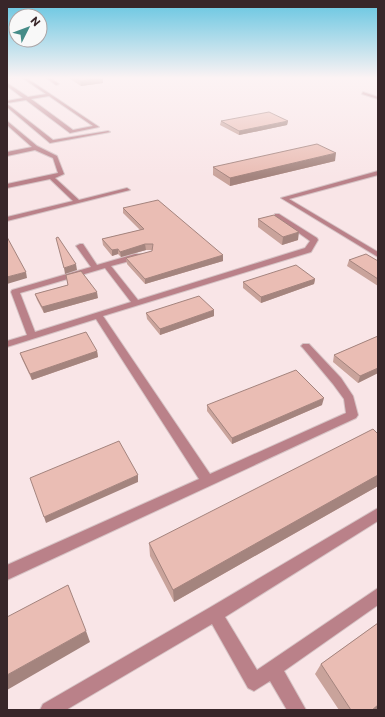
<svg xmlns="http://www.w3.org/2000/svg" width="385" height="717" font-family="Commissioner,sans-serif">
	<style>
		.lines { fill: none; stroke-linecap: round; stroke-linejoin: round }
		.minor-casing { stroke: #d6c3c5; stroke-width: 2 }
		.minor { fill: #ba8189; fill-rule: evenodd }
		.wall { fill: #c9a39b }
		.shaded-wall { fill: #a4847e }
		.building { fill: #eabdb4; stroke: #a4847e }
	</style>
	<rect width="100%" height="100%" fill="#f9e5e7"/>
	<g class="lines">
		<defs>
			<path id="minor" d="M7 77H19L7 79Z
				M21 77H25L99 127 70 133 26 100 7 103V101L23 98 7 86V83L28 97 46 94ZM49 96 93 126 73 130 31 99Z
				M45 77H49L59 84 56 85Z
				M363 92 378 97V99L362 94Z
				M7 104 53 140 108 131 110 132 50 143 7 107Z
				M7 121 37 146 57 156 64 174 55 178 79 200 127 188 130 190 7 221V217L73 201 50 179 7 188V184L58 173 53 158 35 150 7 156V152L32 147 7 125Z
				M378 171V175L289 199 378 252V257L281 198Z
				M275 214H279L317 238 318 240 311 252 103 316 210 474 346 413 344 399 333 384 303 348 301 346 303 344H309L341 378 353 396 358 415 356 418 7 580V565L199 479 96 319 7 347V341L27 335 11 292 12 290 91 267 76 246 80 244H83L97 265 135 254H141V258L111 266 138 300 305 248 310 241 275 216ZM105 268 131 302 35 332 20 293Z
				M378 508V521L225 617 257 670 378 588V605L284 671 306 710H287L270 681 254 691 248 688 212 624 66 710H40L43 704 209 608Z"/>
		</defs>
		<!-- minor casing -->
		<use href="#minor" class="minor-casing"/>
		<!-- minor -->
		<use href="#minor" class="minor"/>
	</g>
	<!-- wall -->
	<path class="wall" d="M67 77H101L103 83 81 86Z
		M221 121H288L287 125 239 135 220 125Z
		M335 161 230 186 213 175V167Z
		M123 208 223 261 145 284 127 264 126 258 152 251V250H146L121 257 118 254 112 256 103 245 102 239 140 230 123 213Z
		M258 219 298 240 282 245 258 227Z
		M349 260 378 261V286L347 266Z
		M66 275 98 298 44 313 37 300 35 294 68 285Z
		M315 279 314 284 261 303 243 288V282Z
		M146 313 214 316 160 335 147 319Z
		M378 336V373L358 383 333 362 334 355Z
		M97 351 98 357 32 380 22 359 20 353Z
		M207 405H322L232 444 207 411Z
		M378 434V486L174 602 150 556 149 543Z
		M378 623V708L375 710H339L315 674 321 664Z"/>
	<!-- shaded-wall -->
	<path class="shaded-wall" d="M103 78V83L81 86 80 81Z
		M288 121 287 125 239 135V131Z
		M336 153 335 161 230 186V178Z
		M299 232 298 240 282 245 283 237Z
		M145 244 146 250 121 257 120 252Z
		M118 249V254L112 256V250Z
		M223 255V261L145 284V279Z
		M76 264 77 270 65 274 64 268Z
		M26 272 27 278 7 284V277Z
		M315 279 314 284 261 303V297Z
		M97 292 98 298 44 313 42 307Z
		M214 310V316L160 335V329Z
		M97 351 98 357 32 380 30 374Z
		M378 368V373L358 383 360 376Z
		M324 398 322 405 232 444V438Z
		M138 475V482L46 523 44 517Z
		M378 475V486L174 602 173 590Z
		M86 631 90 642 7 690V675Z
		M378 705V708L375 710H372Z"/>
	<!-- building -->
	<path class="building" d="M74 77H101L103 78 80 81Z
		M269 112 288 121 239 131 221 121Z
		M317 144 336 153 230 178 213 167Z
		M158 200 223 255 145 279 126 258 152 251 153 244H145L120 252 118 249 112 250 102 239 144 229 123 208Z
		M274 215 299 232 283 237 258 219Z
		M7 237 26 272 7 277Z
		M58 237 76 264 64 268 56 238Z
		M366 254 378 261V279L349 260Z
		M296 265 315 279 261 297 243 282Z
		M81 271 97 292 42 307 35 294 68 285 66 275Z
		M199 296 214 310 160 329 146 313Z
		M86 332 97 351 30 374 20 353Z
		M378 336V368L360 376 334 355Z
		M296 370 324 398 232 438 207 405Z
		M373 429 378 434V475L173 590 149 543Z
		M119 441 138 475 44 517 30 478Z
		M68 585 86 631 7 675V617Z
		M378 623V705L372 710H351L321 664Z"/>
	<!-- sky -->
	<linearGradient id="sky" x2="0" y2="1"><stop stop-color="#64c5e1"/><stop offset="0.44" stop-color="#fcf3f4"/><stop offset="1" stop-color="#fcf3f4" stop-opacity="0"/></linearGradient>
	<rect width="385" height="177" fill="url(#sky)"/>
	<!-- border -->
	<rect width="385" height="717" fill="none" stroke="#382629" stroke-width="16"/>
	<!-- north arrow -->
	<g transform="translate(28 28) rotate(48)"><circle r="19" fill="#f8f8f8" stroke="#aba4a5"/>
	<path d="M0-3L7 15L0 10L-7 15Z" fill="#458c88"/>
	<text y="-6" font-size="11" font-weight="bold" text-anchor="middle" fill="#382629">N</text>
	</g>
</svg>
